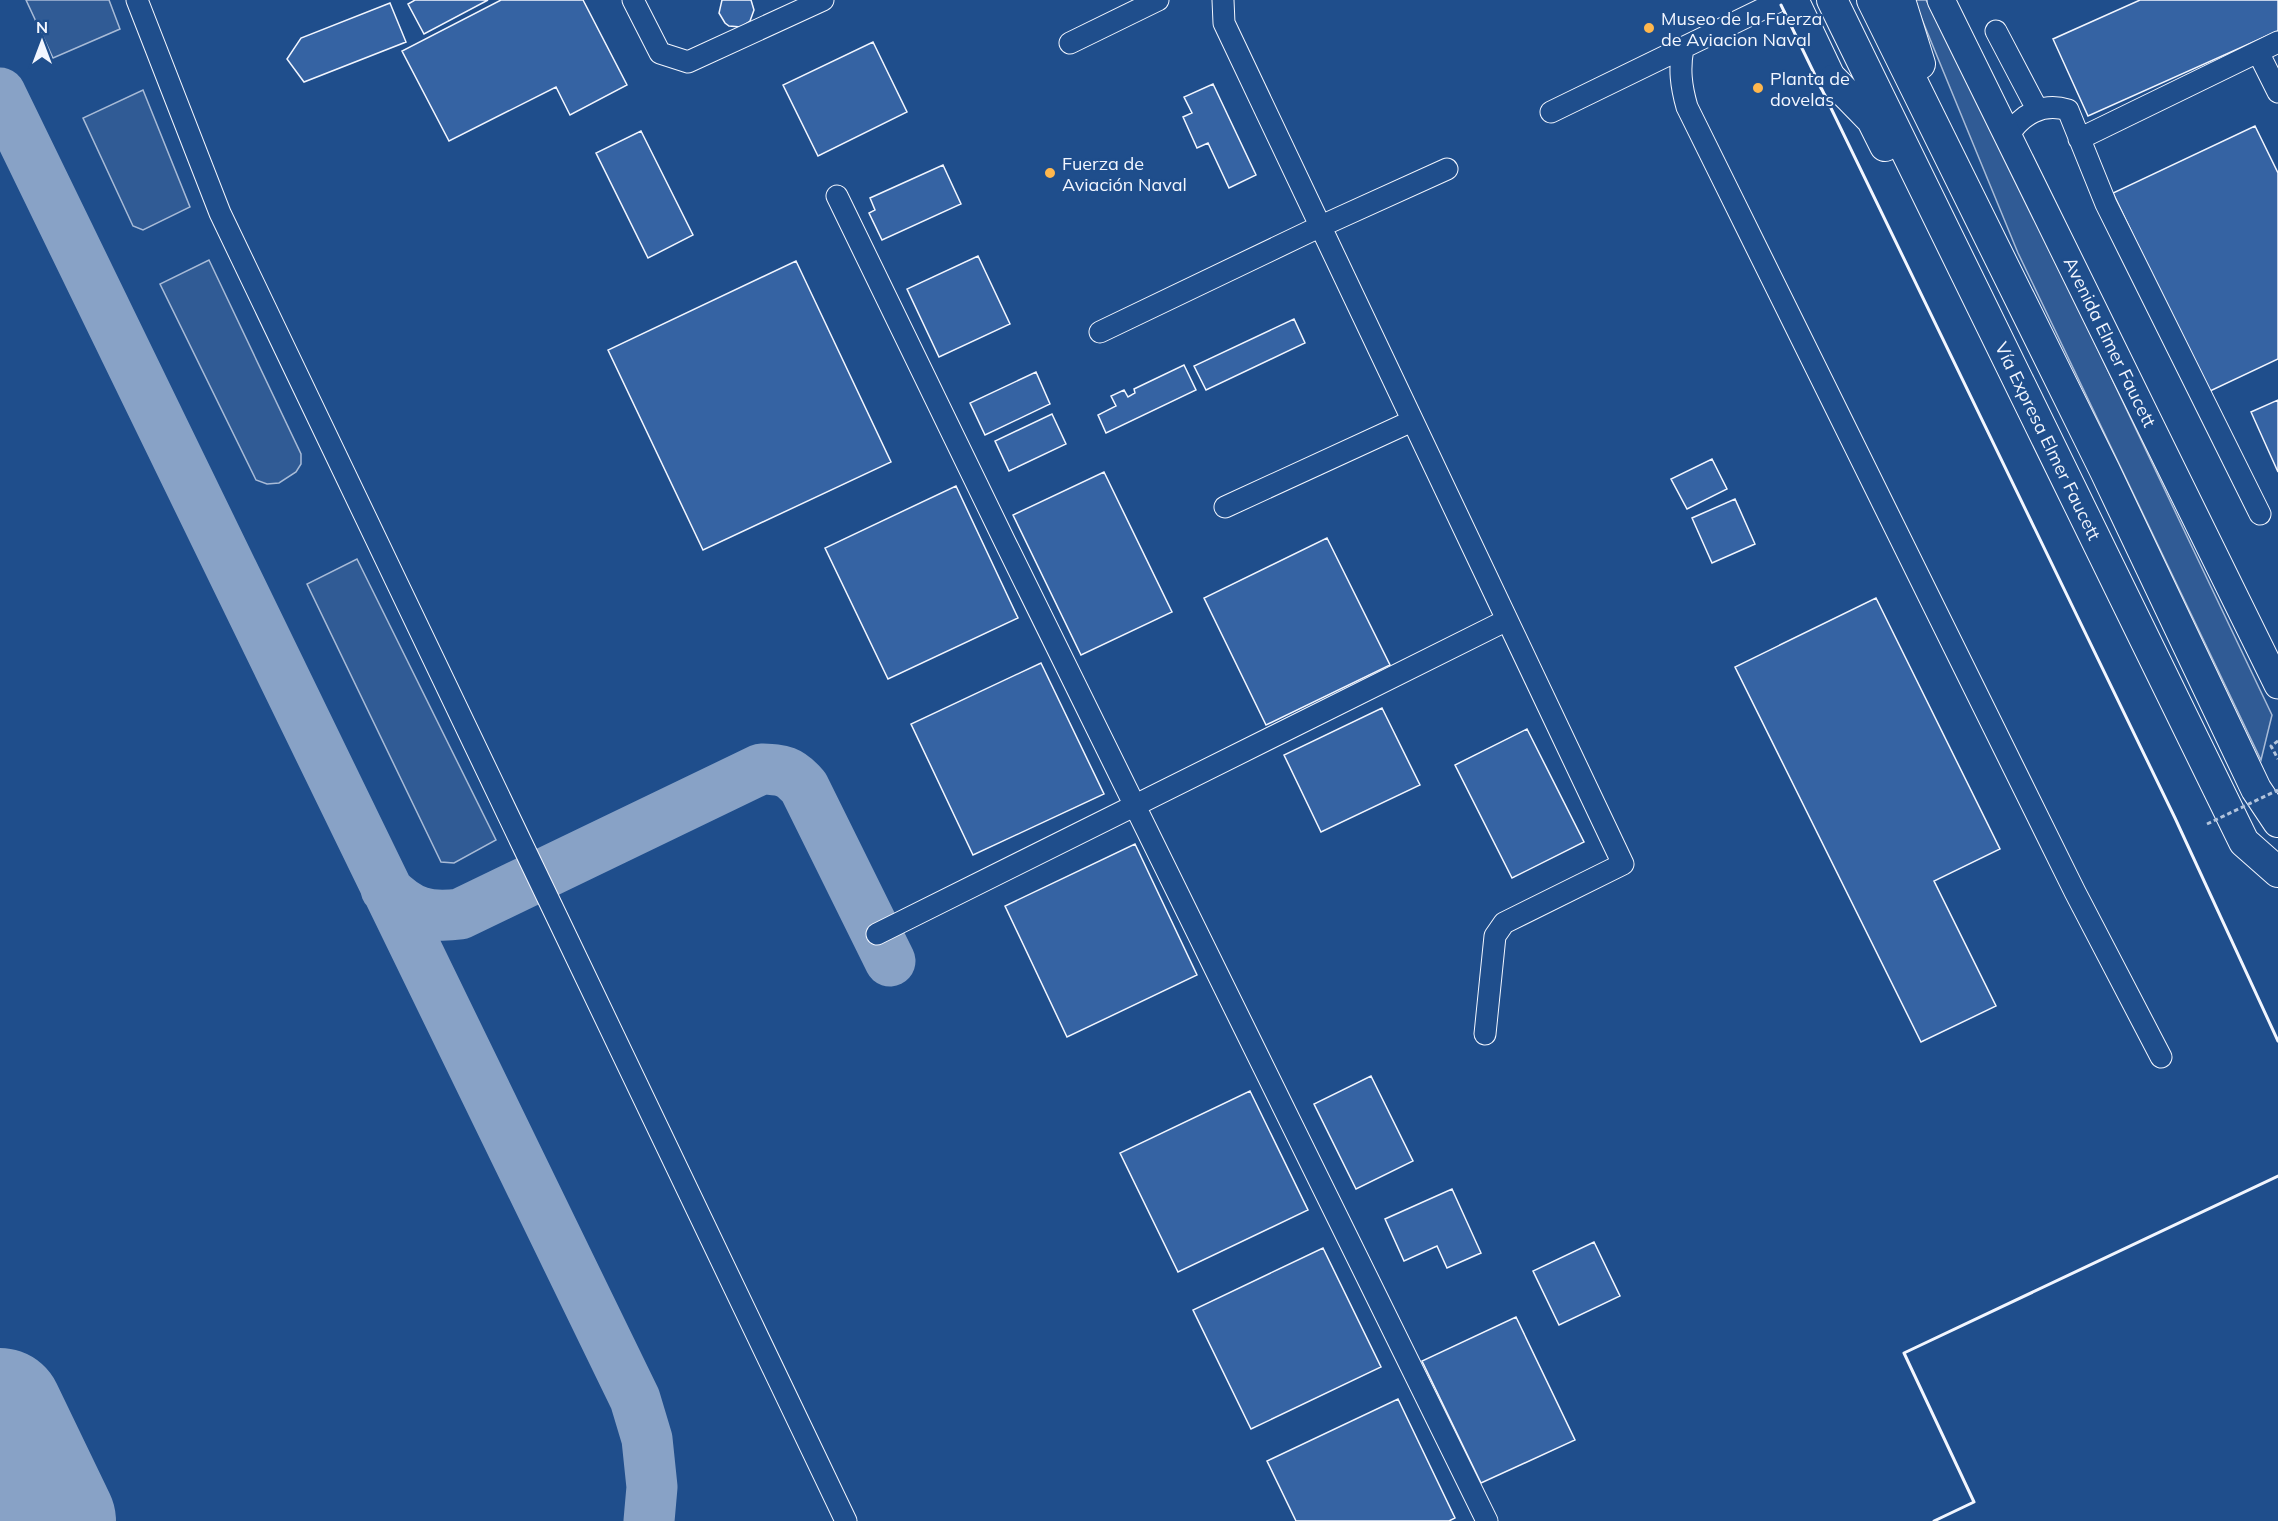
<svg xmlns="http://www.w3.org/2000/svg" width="2278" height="1521" font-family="Mulish,sans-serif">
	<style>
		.built { fill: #305b95; stroke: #a8bbd7; stroke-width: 1.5 }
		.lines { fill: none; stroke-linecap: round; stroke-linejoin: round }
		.taxiway { stroke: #88a2c6; stroke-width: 51 }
		.runway { stroke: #88a2c6; stroke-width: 126 }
		.building { fill: #3563a3; stroke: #f2f6ff; stroke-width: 1.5 }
		.minor-casing { stroke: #f2f6ff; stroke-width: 23 }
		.major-casing { stroke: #f2f6ff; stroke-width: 29 }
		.highway-casing { stroke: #f2f6ff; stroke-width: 32 }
		.path { stroke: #b3c4dc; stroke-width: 3; stroke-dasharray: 4.5 3; stroke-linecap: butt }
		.minor { stroke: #1f4e8c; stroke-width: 21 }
		.major { stroke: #1f4e8c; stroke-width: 27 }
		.highway { stroke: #1f4e8c; stroke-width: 30 }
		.path-bridge { stroke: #b3c4dc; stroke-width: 3; stroke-dasharray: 4.5 3; stroke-linecap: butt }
		.wall { stroke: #f2f6ff; stroke-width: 3 }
		.poi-dot { fill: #ffb74d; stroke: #1f4e8c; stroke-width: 2 }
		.labels { text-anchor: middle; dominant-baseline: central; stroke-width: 4.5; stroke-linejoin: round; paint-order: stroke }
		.poi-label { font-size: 18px; fill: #f2f6ff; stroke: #1f4e8c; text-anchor: start }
		.street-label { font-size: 18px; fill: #f2f6ff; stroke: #1f4e8c }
	</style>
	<rect width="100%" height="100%" fill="#1f4e8c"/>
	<!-- built -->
	<path class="built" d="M26 0H109L120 29 53 58Z
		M1914 0H1926L1953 45 2272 715 2261 760 2018 253Z
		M143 90 190 207 143 230 133 226 83 118Z
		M209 260 301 454V464L296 472 279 483 267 484 256 480 160 284Z
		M357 559 496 840 454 863 441 862 307 584Z"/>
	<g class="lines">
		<!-- taxiway -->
		<path class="taxiway" d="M0 93 635 1399 647 1439 652 1487 649 1521
			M386 889C410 913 427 918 460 914L761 769C783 770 789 770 804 787L890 961"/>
		<!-- runway -->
		<path class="runway" d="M0 1411 53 1521"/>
	</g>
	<!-- building -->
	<path class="building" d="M415 0H488L424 34 408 4Z
		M501 0H583L627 85 570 115 556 87 449 141 402 51Z
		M722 0H751L754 10 750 21 741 27 729 26 725 23 719 13Z
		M2140 0H2278V31L2088 116 2053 39Z
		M390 3 406 42 304 82 287 59 301 38Z
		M873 42 907 112 818 156 783 85Z
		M1213 84 1256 175 1229 188 1208 143 1197 148 1183 117 1192 113 1184 97Z
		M2255 126 2278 173V359L2208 392 2113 193Z
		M641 131 693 235 648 258 596 153Z
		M943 165 961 204 882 240 869 213 875 210 870 198Z
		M978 256 1010 324 939 357 907 289Z
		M796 261 891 462 703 550 608 350Z
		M1294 319 1305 343 1206 390 1194 366Z
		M1184 365 1196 390 1106 433 1098 415 1116 406 1111 396 1124 390 1128 397 1135 393 1134 389Z
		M1036 372 1050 404 985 435 970 403Z
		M2278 400V472L2251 412Z
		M1052 414 1066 444 1009 471 995 441Z
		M1712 459 1727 489 1687 509 1671 479Z
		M1104 472 1172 612 1081 655 1013 515Z
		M956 486 1018 618 888 679 825 548Z
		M1735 499 1755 544 1712 563 1692 518Z
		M1327 538 1390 665 1266 725 1204 598Z
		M1876 598 2000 849 1934 881 1996 1006 1921 1042 1735 667Z
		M1041 663 1104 794 973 855 911 724Z
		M1382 708 1420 785 1321 832 1284 755Z
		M1527 729 1584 842 1512 878 1455 765Z
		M1135 844 1197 975 1067 1037 1005 906Z
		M1371 1076 1413 1161 1356 1189 1314 1104Z
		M1250 1091 1308 1210 1178 1272 1120 1153Z
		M1452 1189 1481 1253 1447 1268 1437 1246 1404 1261 1385 1219Z
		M1594 1242 1620 1296 1559 1325 1533 1271Z
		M1323 1248 1381 1367 1251 1429 1193 1310Z
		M1516 1317 1575 1440 1481 1483 1422 1361Z
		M1398 1399 1455 1518 1449 1521H1296L1267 1461Z"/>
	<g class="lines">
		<defs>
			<path id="minor" d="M137 0 220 213 846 1521
				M633 0 660 53 688 62 823 0
				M1223 0 1224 23 1623 864 1504 923 1495 936 1485 1034
				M1996 31 2037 109
				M1070 43 1158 0
				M1683 48C1679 69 1681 86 1687 107L2075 892 2161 1057
				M2258 52 2278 92
				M1551 112 1781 0
				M2008 136C2021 115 2042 102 2068 110L2106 204 2260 514
				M2079 139 2278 42
				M837 196 1005 542 1487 1521
				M1100 332 1319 227 1447 169
				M1225 507 1412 421
				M877 934 1507 620"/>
			<path id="major" d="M1795 0 1833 80
				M1941 0 2278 685"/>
			<path id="highway" d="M1832 0 2244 842 2278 872
				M1872 0 2105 471 2256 789 2278 822
				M1900 0 1920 64
				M1833 80 1872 120 1885 146"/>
		</defs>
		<!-- minor casing -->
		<use href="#minor" class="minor-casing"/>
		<!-- major casing -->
		<use href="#major" class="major-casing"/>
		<!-- highway casing -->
		<use href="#highway" class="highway-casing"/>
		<!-- path -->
		<path class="path" d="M2278 741 2271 746 2278 759"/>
		<!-- minor -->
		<use href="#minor" class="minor"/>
		<!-- major -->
		<use href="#major" class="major"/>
		<!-- highway -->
		<use href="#highway" class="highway"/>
		<!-- path-bridge -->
		<path class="path-bridge" d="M2207 824 2278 790"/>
		<!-- wall -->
		<path class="wall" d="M1781 5 2175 818 2278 1041
			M1934 1521 1974 1502 1904 1353 2278 1176"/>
	</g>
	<!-- markers -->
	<g class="poi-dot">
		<circle cx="1649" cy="28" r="6"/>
		<circle cx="1758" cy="88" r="6"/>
		<circle cx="1050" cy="173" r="6"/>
	</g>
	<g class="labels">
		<!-- poi labels -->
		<g class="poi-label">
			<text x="1661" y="18">Museo de la Fuerza<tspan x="1661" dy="21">de Aviacion Naval</tspan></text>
			<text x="1770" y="78">Planta de<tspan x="1770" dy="21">dovelas</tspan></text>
			<text x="1062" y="163">Fuerza de<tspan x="1062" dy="21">Aviación Naval</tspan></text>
		</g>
		<!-- street labels -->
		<g class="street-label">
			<text transform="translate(2110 342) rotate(64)">Avenida Elmer Faucett</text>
			<text transform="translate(2048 441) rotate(64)">Vía Expresa Elmer Faucett</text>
		</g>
	</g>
	<!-- north arrow -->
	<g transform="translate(42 42)" stroke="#1f4e8c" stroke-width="4.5" paint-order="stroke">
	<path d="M0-4.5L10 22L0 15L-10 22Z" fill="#f2f6ff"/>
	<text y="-9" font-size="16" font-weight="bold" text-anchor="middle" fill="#f2f6ff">N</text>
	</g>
</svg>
